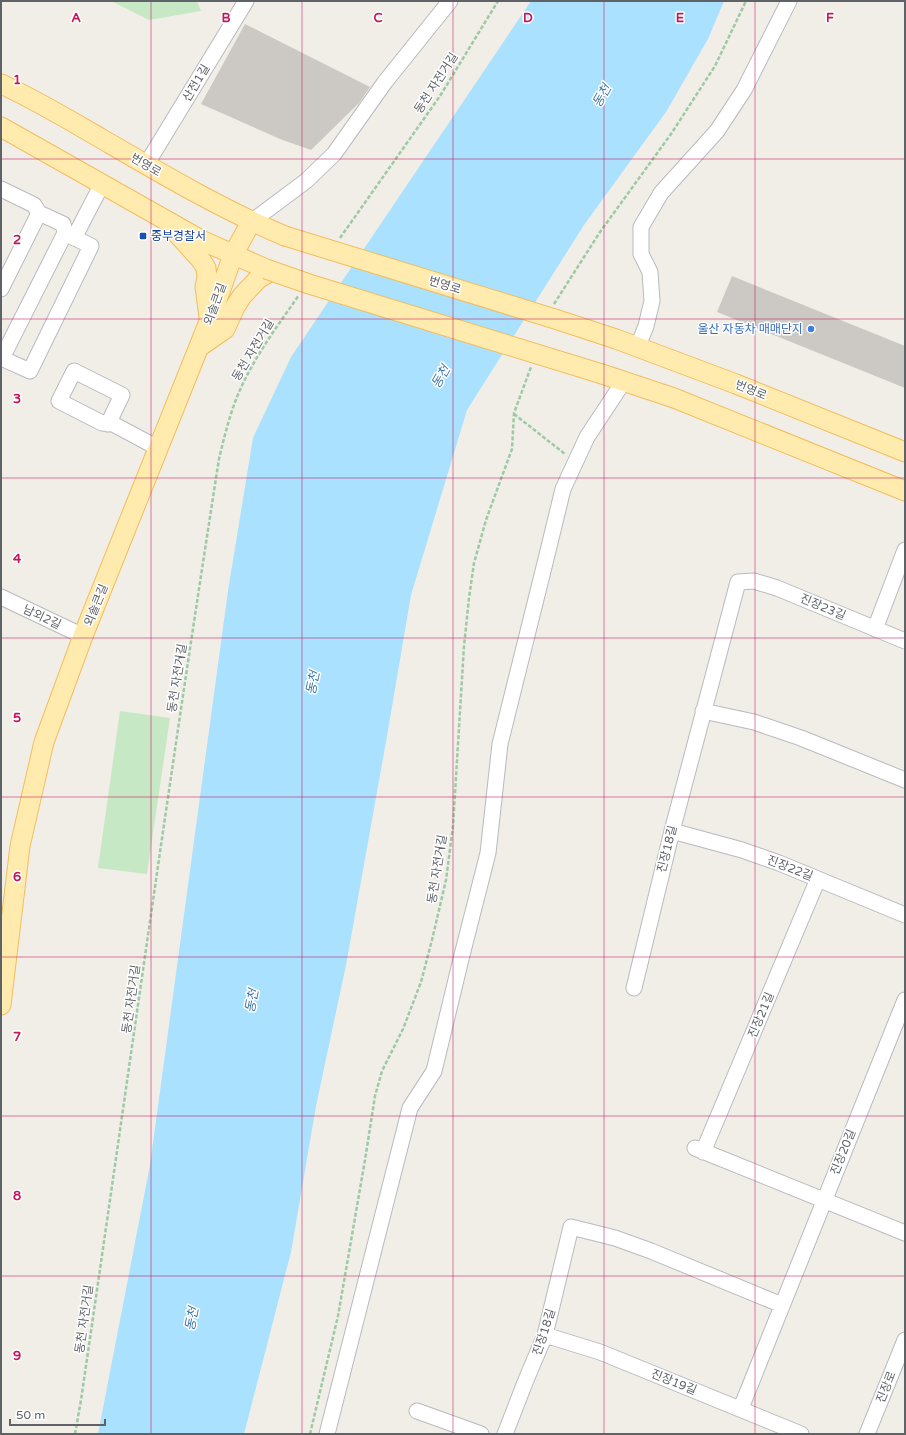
<svg xmlns="http://www.w3.org/2000/svg" width="906" height="1435" font-family="'Varela Round','Noto Sans KR',sans-serif">
	<style>
		.green { fill: #c7e8c4 }
		.water { fill: #a9e1ff }
		.building { fill: #ccc9c4 }
		.lines { fill: none; stroke-linecap: round; stroke-linejoin: round }
		.minor-casing { stroke: #b8babe; stroke-width: 17 }
		.major-casing { stroke: #f3bd5e; stroke-width: 21 }
		.path { stroke: #9dc9a6; stroke-width: 2.5; stroke-dasharray: 4 2; stroke-linecap: butt }
		.minor { stroke: #fff; stroke-width: 15 }
		.major { stroke: #ffebae; stroke-width: 19 }
		.major-bridge-casing { stroke: #f3bd5e; stroke-width: 21; stroke-linecap: butt }
		.major-bridge { stroke: #ffebae; stroke-width: 19 }
		.grid { fill: none; stroke: #c2185b; stroke-width: 1; stroke-opacity: 0.55 }
		.transit-dot { fill: #1a4fb4; stroke: #fff; stroke-width: 1.5 }
		.shop-dot { fill: #3f7fe0; stroke: #fff; stroke-width: 1.5 }
		.labels { text-anchor: middle; dominant-baseline: central; stroke-width: 3; stroke-linejoin: round; paint-order: stroke }
		.street-label { font-size: 12px; fill: #5f6368; stroke: #fff }
		.transit-label { font-size: 12px; fill: #164399; stroke: #fff; text-anchor: start }
		.shop-label { font-size: 12px; fill: #366cbe; stroke: #fff; text-anchor: end }
		.water-label { font-size: 13px; font-style: italic; fill: #3d77a2; stroke: #fff }
		.grid-label { font-size: 13px; text-anchor: middle; font-weight: bold; fill: #c2185b; stroke: #fff; stroke-width: 3; stroke-linejoin: round; paint-order: stroke }
	</style>
	<rect width="100%" height="100%" fill="#f1eee7"/>
	<!-- green -->
	<path class="green" d="M111 1H197L201 11 149 20Z
		M120 711 170 718 147 874 98 868Z"/>
	<!-- water -->
	<path class="water" d="M531 1H724L708 39 666 112 584 225 467 410 411 595 387 736 346 965 316 1106 291 1252 244 1434H98L150 1165 228 591 253 438 291 357Z"/>
	<!-- building -->
	<path class="building" d="M245 24 370 87 359 103 311 150 280 139 201 104Z
		M732 276 905 346V388L717 312Z"/>
	<g class="lines">
		<defs>
			<path id="minor" d="M146 165 246 1
				M1 189 34 205 39 213
				M251 222 306 181 334 154 385 82 450 1
				M74 238 102 184
				M1 289 39 213 63 224 65 233
				M638 346 646 326 652 301 650 272 641 254V227L661 193 717 131 744 90 789 1
				M1 358 30 371 91 246 65 233 2 358
				M108 424 122 395 74 371 59 401 102 423 113 424 158 448
				M1 597 83 636
				M875 629 905 550
				M703 711 754 722 801 738 905 780
				M672 831 742 850 779 863 905 915
				M634 988 672 831 738 582 754 581 777 588 905 641
				M695 1148 905 1233
				M703 1152 818 879
				M545 1335 600 1352 801 1434
				M741 1408 905 1000
				M417 1411 481 1434
				M327 1434 410 1108 434 1071 462 955 488 853 500 744 546 559 563 489 587 437 624 381
				M505 1434 526 1380 545 1335 571 1227 615 1238 651 1251 782 1305
				M867 1434 905 1340"/>
			<path id="major" d="M1 84C36 100 69 120 102 139 162 174 221 209 285 236
				M1 127 201 240 266 269
				M173 229 201 260 206 268 207 278 205 287 209 317
				M616 339 736 384 905 452
				M199 347 225 329 235 307 242 296 258 279 271 271
				M602 374 674 398 905 491
				M1 1005 20 846 44 742 83 636 212 314 233 255 251 222"/>
		</defs>
		<!-- minor casing -->
		<use href="#minor" class="minor-casing"/>
		<!-- major casing -->
		<use href="#major" class="major-casing"/>
		<!-- path -->
		<path class="path" d="M340 238 440 96 498 1
			M554 304 600 232 671 134 715 66 746 1
			M514 414 565 454
			M75 1434 81 1400C127 1086 170 772 219 459 224 438 229 417 237 397 252 360 276 328 299 295
			M310 1434 338 1316 365 1160 375 1096 382 1071 403 1029 421 982 432 940 446 880 453 826 464 646 469 598 474 563 486 520 512 449 514 413 531 367"/>
		<!-- minor -->
		<use href="#minor" class="minor"/>
		<!-- major -->
		<use href="#major" class="major"/>
		<defs>
			<path id="major-bridge" d="M285 236 555 319 616 339
				M266 269 309 284 602 374"/>
		</defs>
		<!-- major-bridge casing -->
		<use href="#major-bridge" class="major-bridge-casing"/>
		<!-- major-bridge -->
		<use href="#major-bridge" class="major-bridge"/>
	</g>
	<!-- grid -->
	<path class="grid" d="M151 1V1434M302 1V1434M453 1V1434M604 1V1434M755 1V1434M1 159H905M1 319H905M1 478H905M1 638H905M1 797H905M1 957H905M1 1116H905M1 1276H905"/>
	<!-- markers -->
	<rect class="transit-dot" x="139" y="232" width="8" height="8" rx="2"/>
	<circle class="shop-dot" cx="811" cy="329" r="4"/>
	<g class="labels">
		<!-- street labels -->
		<g class="street-label">
			<text transform="translate(196 83) rotate(-59)">산전1길</text>
			<text transform="translate(436 83) rotate(-57)">동천 자전거길</text>
			<text transform="translate(146 165) rotate(30)">번영로</text>
			<text transform="translate(445 285) rotate(17)">번영로</text>
			<text transform="translate(215 304) rotate(-70)">외솔큰길</text>
			<text transform="translate(253 350) rotate(-59)">동천 자전거길</text>
			<text transform="translate(751 390) rotate(22)">번영로</text>
			<text transform="translate(96 605) rotate(-68)">외솔큰길</text>
			<text transform="translate(823 607) rotate(23)">진장23길</text>
			<text transform="translate(42 617) rotate(25)">남외2길</text>
			<text transform="translate(177 678) rotate(-81)">동천 자전거길</text>
			<text transform="translate(667 849) rotate(-76)">진장18길</text>
			<text transform="translate(790 868) rotate(21)">진장22길</text>
			<text transform="translate(437 869) rotate(-81)">동천 자전거길</text>
			<text transform="translate(131 999) rotate(-82)">동천 자전거길</text>
			<text transform="translate(761 1015) rotate(-67)">진장21길</text>
			<text transform="translate(843 1152) rotate(-68)">진장20길</text>
			<text transform="translate(84 1319) rotate(-82)">동천 자전거길</text>
			<text transform="translate(544 1332) rotate(-72)">진장18길</text>
			<text transform="translate(674 1382) rotate(22)">진장19길</text>
			<text transform="translate(886 1387) rotate(-68)">진장로</text>
		</g>
		<!-- transit labels -->
		<g class="transit-label">
			<text x="151" y="236">중부경찰서</text>
		</g>
		<!-- shop labels -->
		<g class="shop-label">
			<text x="803" y="329">울산 자동차 매매단지</text>
		</g>
		<!-- water labels -->
		<g class="water-label">
			<text transform="translate(602 96) rotate(-60)">동천</text>
			<text transform="translate(441 377) rotate(-60)">동천</text>
			<text transform="translate(313 683) rotate(-79)">동천</text>
			<text transform="translate(252 1001) rotate(-79)">동천</text>
			<text transform="translate(192 1319) rotate(-79)">동천</text>
		</g>
	</g>
	<g class="grid-label">
		<text x="76" y="22">A</text>
		<text x="226" y="22">B</text>
		<text x="378" y="22">C</text>
		<text x="528" y="22">D</text>
		<text x="680" y="22">E</text>
		<text x="830" y="22">F</text>
		<text x="17" y="84">1</text>
		<text x="17" y="244">2</text>
		<text x="17" y="403">3</text>
		<text x="17" y="563">4</text>
		<text x="17" y="722">5</text>
		<text x="17" y="881">6</text>
		<text x="17" y="1041">7</text>
		<text x="17" y="1200">8</text>
		<text x="17" y="1360">9</text>
	</g>
	<!-- border -->
	<rect width="906" height="1435" fill="none" stroke="#5f6368" stroke-width="4"/>
	<!-- scale -->
	<path d="M10 1419v6h95v-6" fill="none" stroke="#5f6368" stroke-width="2"/>
	<text x="16" y="1419" font-size="12" fill="#5f6368" stroke="#ffffff" stroke-width="3" paint-order="stroke">50 m</text>
</svg>
